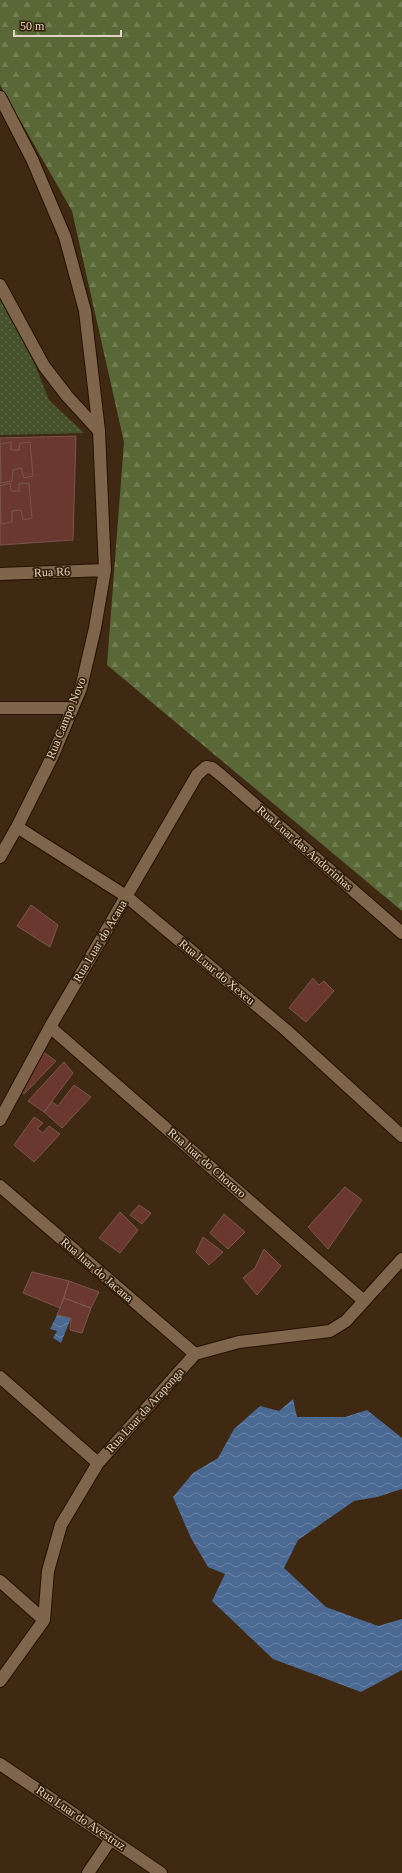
<svg xmlns="http://www.w3.org/2000/svg" width="402" height="1873" font-family="'Times New Roman',serif">
	<style>
		.grass { fill: url(#grass-dots) }
		.forest { fill: url(#forest-firs) }
		.water { fill: url(#water-waves) }
		.building { fill: #6b382f; stroke: #79564f }
		.lines { fill: none; stroke-linecap: round; stroke-linejoin: round }
		.street-casing { stroke: #251100; stroke-width: 14 }
		.street { stroke: #7e654c; stroke-width: 12 }
		.labels { text-anchor: middle; dominant-baseline: central; stroke-width: 3.5; stroke-linejoin: round; paint-order: stroke }
		.street-label { font-size: 12px; fill: #e1d3c6; stroke: #341f08 }
	</style>
	<defs>
		<pattern id="grass-dots" width="8" height="8" patternUnits="userSpaceOnUse"><rect width="8" height="8" fill="#45512a"/><path d="M2 2h.1M6 6h.1" fill="none" stroke="#606947" stroke-width="1.8" stroke-linecap="round"/></pattern>
		<pattern id="forest-firs" width="22" height="20" patternUnits="userSpaceOnUse"><rect width="22" height="20" fill="#596836"/><path d="M5 1l3.5 6h-7zM16 11l3.5 6h-7z" fill="#717d52"/></pattern>
		<pattern id="water-waves" width="16" height="10" patternUnits="userSpaceOnUse"><rect width="16" height="10" fill="#4b6a93"/><path d="M0 5q4-4 8 0t8 0" fill="none" stroke="#6d85a5"/></pattern>
	</defs>
	<rect width="100%" height="100%" fill="#3f2912"/>
	<!-- grass -->
	<path class="grass" d="M0 297 35 365 49 400 84 433 0 435Z"/>
	<!-- forest -->
	<path class="forest" d="M0 0H402V911L107 665 124 442 72 211 0 85Z"/>
	<!-- water -->
	<path class="water" d="M57 1315 71 1318 61 1343 53 1338 57 1331 50 1329Z
		M293 1399 297 1417H345L367 1410 402 1438V1489L377 1497 354 1501 298 1540 284 1568 326 1607 378 1626 402 1619V1670L361 1692 273 1659 212 1601 225 1574 208 1567 191 1538 173 1497 193 1473 218 1458 234 1429 260 1406 279 1411Z"/>
	<!-- building -->
	<path class="building" d="M76 436 73 540 0 545V438Z
		M11 442V450H19L20 443 30 442 33 476 24 478 21 468 13 470 12 481 1 483 0 444Z
		M10 483 11 491H19V484L29 483 32 518 23 520 21 510 12 511V522L1 524 0 486Z
		M31 905 58 925 50 947 17 926Z
		M313 978 319 985 324 981 334 991 306 1022 289 1008Z
		M43 1052 56 1061 24 1094 17 1088Z
		M64 1062 73 1073 44 1112 28 1101Z
		M74 1085 91 1097 62 1128 44 1112 52 1102 58 1106Z
		M34 1117 43 1123 37 1129 43 1133 49 1126 60 1134 34 1162 14 1145Z
		M345 1187 362 1200 328 1249 308 1227Z
		M139 1205 151 1213 142 1224 130 1215Z
		M120 1212 138 1230 120 1253 99 1238Z
		M224 1214 245 1232 228 1249 210 1233Z
		M203 1237 223 1252 209 1265 196 1252Z
		M264 1249 281 1266 257 1295 243 1278 255 1268Z
		M32 1272 69 1281 60 1308 23 1293Z
		M69 1281 99 1292 91 1308 64 1298Z
		M64 1298 91 1308 82 1333 70 1330 71 1318 57 1315Z"/>
	<g class="lines">
		<defs>
			<path id="street" d="M0 97 32 159 65 237 85 311 99 431 105 570 95 628 81 688 53 755 17 827 0 857
				M0 285 44 366 67 396 99 431
				M0 574 105 570
				M0 708H73
				M17 827 126 896 286 1030 402 1136
				M50 1027 364 1301
				M0 1120 50 1027 197 775 206 767 212 768 222 776 402 933
				M0 1186 195 1354
				M0 1377 98 1463
				M0 1581 44 1620
				M0 1681 44 1620 48 1571 61 1525 98 1463 195 1354 239 1342 330 1331 346 1321 402 1259
				M0 1764 161 1873
				M88 1873 111 1839"/>
		</defs>
		<!-- street casing -->
		<use href="#street" class="street-casing"/>
		<!-- street -->
		<use href="#street" class="street"/>
	</g>
	<g class="labels">
		<!-- street labels -->
		<g class="street-label">
			<text transform="translate(52 572) rotate(-2)">Rua R6</text>
			<text transform="translate(66 718) rotate(-68)">Rua Campo Novo</text>
			<text transform="translate(305 848) rotate(41)">Rua Luar das Andorinhas</text>
			<text transform="translate(100 941) rotate(-59)">Rua Luar do Acaua</text>
			<text transform="translate(217 972) rotate(40)">Rua Luar do Xexeu</text>
			<text transform="translate(207 1163) rotate(41)">Rua luar do Chororo</text>
			<text transform="translate(97 1270) rotate(41)">Rua luar do Jacana</text>
			<text transform="translate(145 1410) rotate(-48)">Rua Luar da Araponga</text>
			<text transform="translate(81 1818) rotate(34)">Rua Luar do Avestruz</text>
		</g>
	</g>
	<!-- scale -->
	<path d="M14 30v6h107v-6" fill="none" stroke="#e1d3c6" stroke-width="2"/>
	<text x="20" y="30" font-size="12" fill="#e1d3c6" stroke="#341f08" stroke-width="3" paint-order="stroke">50 m</text>
</svg>
